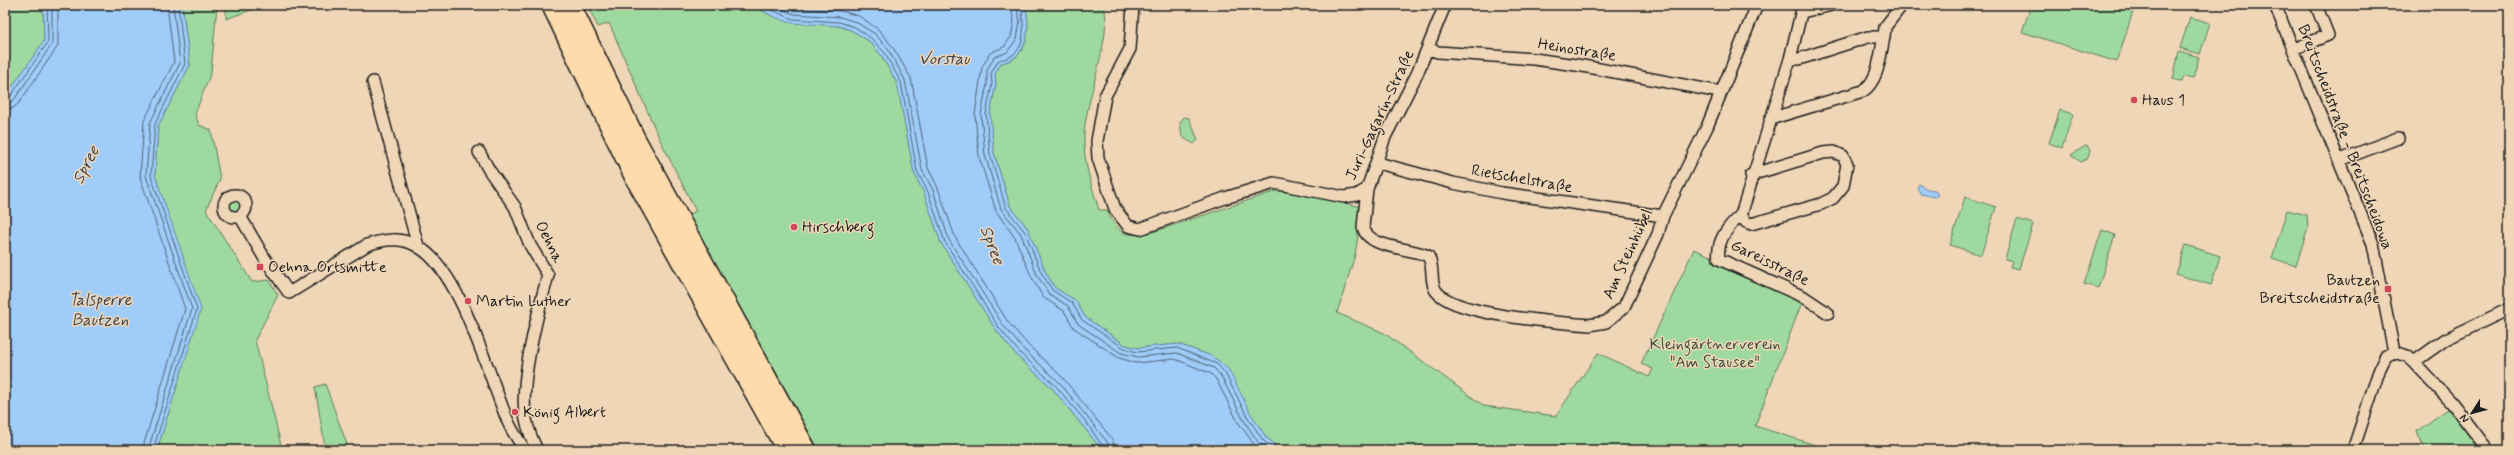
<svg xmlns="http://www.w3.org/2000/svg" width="2514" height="455" font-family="Mynerve,sans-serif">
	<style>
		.green { fill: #9edaa0; stroke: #5d7b5e }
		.water { fill: #9fccf9; stroke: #6b86a1 }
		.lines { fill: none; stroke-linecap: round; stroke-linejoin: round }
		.shore { stroke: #506274; stroke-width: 1 }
		.street-casing { stroke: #1c1c1c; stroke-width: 14 }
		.highway-casing { stroke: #1c1c1c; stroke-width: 23 }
		.street { stroke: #efd6b7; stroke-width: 11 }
		.highway { stroke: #fedbac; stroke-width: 20 }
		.poi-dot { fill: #d1495b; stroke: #efd6b7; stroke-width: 1.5 }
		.labels { text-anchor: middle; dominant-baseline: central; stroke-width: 3; stroke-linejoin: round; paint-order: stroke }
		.street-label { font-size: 16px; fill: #1c1c1c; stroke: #efd6b7 }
		.poi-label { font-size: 16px; fill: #1c1c1c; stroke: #efd6b7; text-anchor: start }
		.park-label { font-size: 16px; fill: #3c4c3d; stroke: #efd6b7 }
		.water-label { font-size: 17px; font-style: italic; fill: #3d4853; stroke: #efd6b7 }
	</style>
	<rect width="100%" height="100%" fill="#efd6b7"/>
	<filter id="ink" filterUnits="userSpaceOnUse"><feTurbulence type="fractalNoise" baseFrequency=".025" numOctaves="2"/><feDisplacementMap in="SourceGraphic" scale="8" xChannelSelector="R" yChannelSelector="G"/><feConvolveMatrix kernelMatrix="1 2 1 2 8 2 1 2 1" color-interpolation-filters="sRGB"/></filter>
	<g filter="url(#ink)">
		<!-- green -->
		<path class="green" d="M5 5H43L44 41 5 97Z
			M182 5H217L211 72 195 114 199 125 211 130 220 179 206 210 252 282 269 280 278 295 255 340 282 449 325 447 315 387 325 384 349 450H157L187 353 155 175 158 126 190 65Z
			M226 5H265L226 19Z
			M587 5H752L774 17 839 26 853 31 869 41 881 55 897 83 914 173 924 193 941 243 996 330 1017 356 1052 388 1102 450H819L687 215 696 211 660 140 609 23 598 27Z
			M1025 5H1103C1115 29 1084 104 1084 136 1083 163 1092 186 1099 210H1107C1119 236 1125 237 1153 232L1276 191C1287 191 1357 204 1362 208L1355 255 1337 313 1384 333 1484 406 1556 416 1598 353 1649 377 1653 369 1641 364 1694 249 1804 297 1755 426 1831 450H1280L1266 437 1209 355 1178 344 1137 348 1125 345 1085 317 1075 300 1055 288 1045 271 1028 229 1010 206 994 153 990 114 996 84 995 74 1001 63C1029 59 1031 28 1025 5Z
			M2031 5H2135L2117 62 2022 32Z
			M2190 17 2210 23 2200 54 2180 48Z
			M2179 51 2199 57 2193 78 2184 76 2182 82 2173 79Z
			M2060 110 2073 114 2062 148 2049 143Z
			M1184 117 1189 118 1198 140 1194 144 1182 137 1180 122Z
			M2087 145 2090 151 2088 158 2081 162 2071 155Z
			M1965 197 1996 207 1981 255 1950 245Z
			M228 206a7 7 0 1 1 14 0a7 7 0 1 1-14 0Z
			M2287 210 2307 215 2308 227 2296 266 2272 258Z
			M2017 219 2033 224 2019 269 2010 267 2012 261 2005 259Z
			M2102 230 2115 235 2098 288 2084 284Z
			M2186 245 2220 256 2211 285 2176 274Z
			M2448 409 2480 450H2425L2417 431Z"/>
		<!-- water -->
		<path class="water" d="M43 5H182L190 65 158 126 155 175 201 309 157 450H5V97L44 41Z
			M752 5H1025C1031 28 1029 58 1001 63L995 74 996 84 990 114 994 153 1010 206 1028 229 1045 271 1055 288 1075 300 1085 317 1125 345 1137 348 1178 344 1209 355 1219 361 1229 370 1251 414 1266 437 1280 450H1102L1052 388 1017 356 996 330 941 243 924 193 914 173 897 83 881 55 869 41 853 31 839 26 792 23 774 17Z
			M1919 184 1927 189 1935 190 1938 195 1935 197 1921 194 1917 188Z"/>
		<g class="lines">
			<!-- shore -->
			<path class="shore" d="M760 5 793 19 839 22 855 27 871 38 884 52 901 82 917 171 928 192 945 242 999 328 1020 353 1055 385 1086 422 1105 450
				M770 5 794 14 840 17 856 22 875 34 888 49 905 80 922 170 933 190 949 240 1003 325 1023 349 1059 382 1108 443 1110 450
				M786 5 795 8 841 11 859 16 879 30 892 46 911 78 928 168 938 188 955 237 1008 322 1028 345 1063 378 1112 439 1116 450
				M1010 5 1014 21 1011 37 1004 47 990 53 982 67 975 115 979 156 996 211 1015 238 1032 278 1043 297 1064 311 1074 328 1119 358 1136 363 1175 359 1210 373 1216 379 1238 422 1258 450
				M1016 5 1020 21 1017 39 1006 53 994 57 987 70V84L981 115 985 155 1001 209 1021 234 1037 275 1049 294 1068 306 1078 324 1121 353 1138 357 1177 353 1214 368 1221 376 1243 419 1258 442 1267 450
				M1021 5C1023 21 1029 50 1007 58 1004 59 1001 59 998 61L991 73 992 84 986 114 990 154 1006 208 1025 232 1041 272 1052 290 1072 303 1082 320 1124 348 1137 352 1177 348 1217 364 1225 373 1247 416 1262 439 1274 450
				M5 98 10 97 48 42 47 5
				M5 104 14 100 52 44V5
				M5 110 13 108 19 103 58 46V5
				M142 450 185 309 140 177 144 121 174 62 167 5
				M148 450 192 309 146 176 150 123 180 63 173 5
				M153 450 197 309 151 176 155 124 185 64 178 5"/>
			<defs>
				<path id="street" d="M1133 5 1130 49 1105 96 1097 141 1098 158 1115 209 1128 226 1140 229 1225 198 1274 183 1344 197 1357 195 1367 189 1385 137 1417 74 1445 5
					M1803 5 1790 59 1741 215C1728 226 1716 242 1719 259L1804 297 1828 313
					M2275 5 2373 244 2394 352
					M1802 12 1832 5
					M1429 49 1438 52 1534 59 1583 66 1720 92
					M2294 49 2328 35 2316 5
					M1790 59H1799L1868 37H1884L1885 27 1902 5
					M373 82 418 246
					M1770 119 1863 91C1879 80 1880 55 1884 37
					M479 152 489 170 515 207 530 245 548 275C539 309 518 385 526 419 528 429 532 440 537 450
					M2340 160 2398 138
					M1378 163 1453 183 1502 193 1663 216
					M1367 189 1363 227C1368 249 1411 247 1428 256 1435 267 1429 281 1436 291 1455 316 1557 322 1589 325L1606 322 1624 307 1658 234 1663 216 1707 127 1757 5
					M224 206a11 11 0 1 1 22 0a11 11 0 1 1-22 0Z
					M1741 215 1746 222 1751 224 1821 204 1833 198 1843 186 1847 164 1843 156 1834 152 1823 153 1751 175
					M240 216 265 259 289 293 367 245C385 239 400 237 417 246 460 269 488 374 507 419 511 430 518 440 525 450
					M2414 362 2446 339 2509 309
					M2353 450 2380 368 2386 356 2394 352 2407 356 2414 362 2452 403 2488 450"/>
				<path id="highway" d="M552 5 635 177 787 450
					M570 5 635 139 806 450"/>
			</defs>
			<!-- street casing -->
			<use href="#street" class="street-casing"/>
			<!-- highway casing -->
			<use href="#highway" class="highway-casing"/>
			<!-- street -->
			<use href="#street" class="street"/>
			<!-- highway -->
			<use href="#highway" class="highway"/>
		</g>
	</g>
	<!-- markers -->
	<g class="poi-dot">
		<circle cx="2134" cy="100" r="4"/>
		<circle cx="794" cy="227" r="4"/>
		<rect x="256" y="263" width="8" height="8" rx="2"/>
		<rect x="2384" y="285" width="8" height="8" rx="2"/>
		<circle cx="468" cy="301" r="4"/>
		<circle cx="515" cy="412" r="4"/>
	</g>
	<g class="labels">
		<!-- street labels -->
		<g class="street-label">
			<text transform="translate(1577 50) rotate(9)">Heinostraße</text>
			<text transform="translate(1380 115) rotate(-65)">Juri-Gagarin-Straße</text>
			<text transform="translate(2345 137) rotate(69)">Breitscheidstraße - Breitscheidowa</text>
			<text transform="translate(1522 179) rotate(10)">Rietschelstraße</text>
			<text transform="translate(549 242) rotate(64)">Oehna</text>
			<text transform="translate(1628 254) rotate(-65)">Am Steinhübel</text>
			<text transform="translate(1770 263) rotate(26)">Gareisstraße</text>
		</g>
		<!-- poi labels -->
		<g class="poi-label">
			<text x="2142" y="100">Haus 1</text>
			<text x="802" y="227">Hirschberg</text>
			<text x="268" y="267">Oehna Ortsmitte</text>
			<text x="2380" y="280" text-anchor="end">Bautzen<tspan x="2380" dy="18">Breitscheidstraße</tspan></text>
			<text x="476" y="301">Martin Luther</text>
			<text x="523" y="412">König Albert</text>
		</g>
		<!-- park labels -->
		<g class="park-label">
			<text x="1715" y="344">Kleingärtnerverein<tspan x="1715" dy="18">"Am Stausee"</tspan></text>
		</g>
		<!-- water labels -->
		<g class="water-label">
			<text x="944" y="59">Vorstau</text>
			<text transform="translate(86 165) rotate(-63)">Spree</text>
			<text transform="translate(992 245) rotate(69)">Spree</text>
			<text x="100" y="300">Talsperre<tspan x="100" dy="20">Bautzen</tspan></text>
		</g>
	</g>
	<!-- margin -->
	<rect width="2514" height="455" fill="none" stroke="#efd6b7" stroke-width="20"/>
	<rect x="10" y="10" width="2494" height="435" fill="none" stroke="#1c1c1c" stroke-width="1.5" filter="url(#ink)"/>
	<!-- north arrow -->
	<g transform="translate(2472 413) rotate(234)" stroke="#efd6b7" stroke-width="3" paint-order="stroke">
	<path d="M0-3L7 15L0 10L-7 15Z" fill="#1c1c1c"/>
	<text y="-6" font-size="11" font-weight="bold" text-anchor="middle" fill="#1c1c1c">N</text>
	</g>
</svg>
